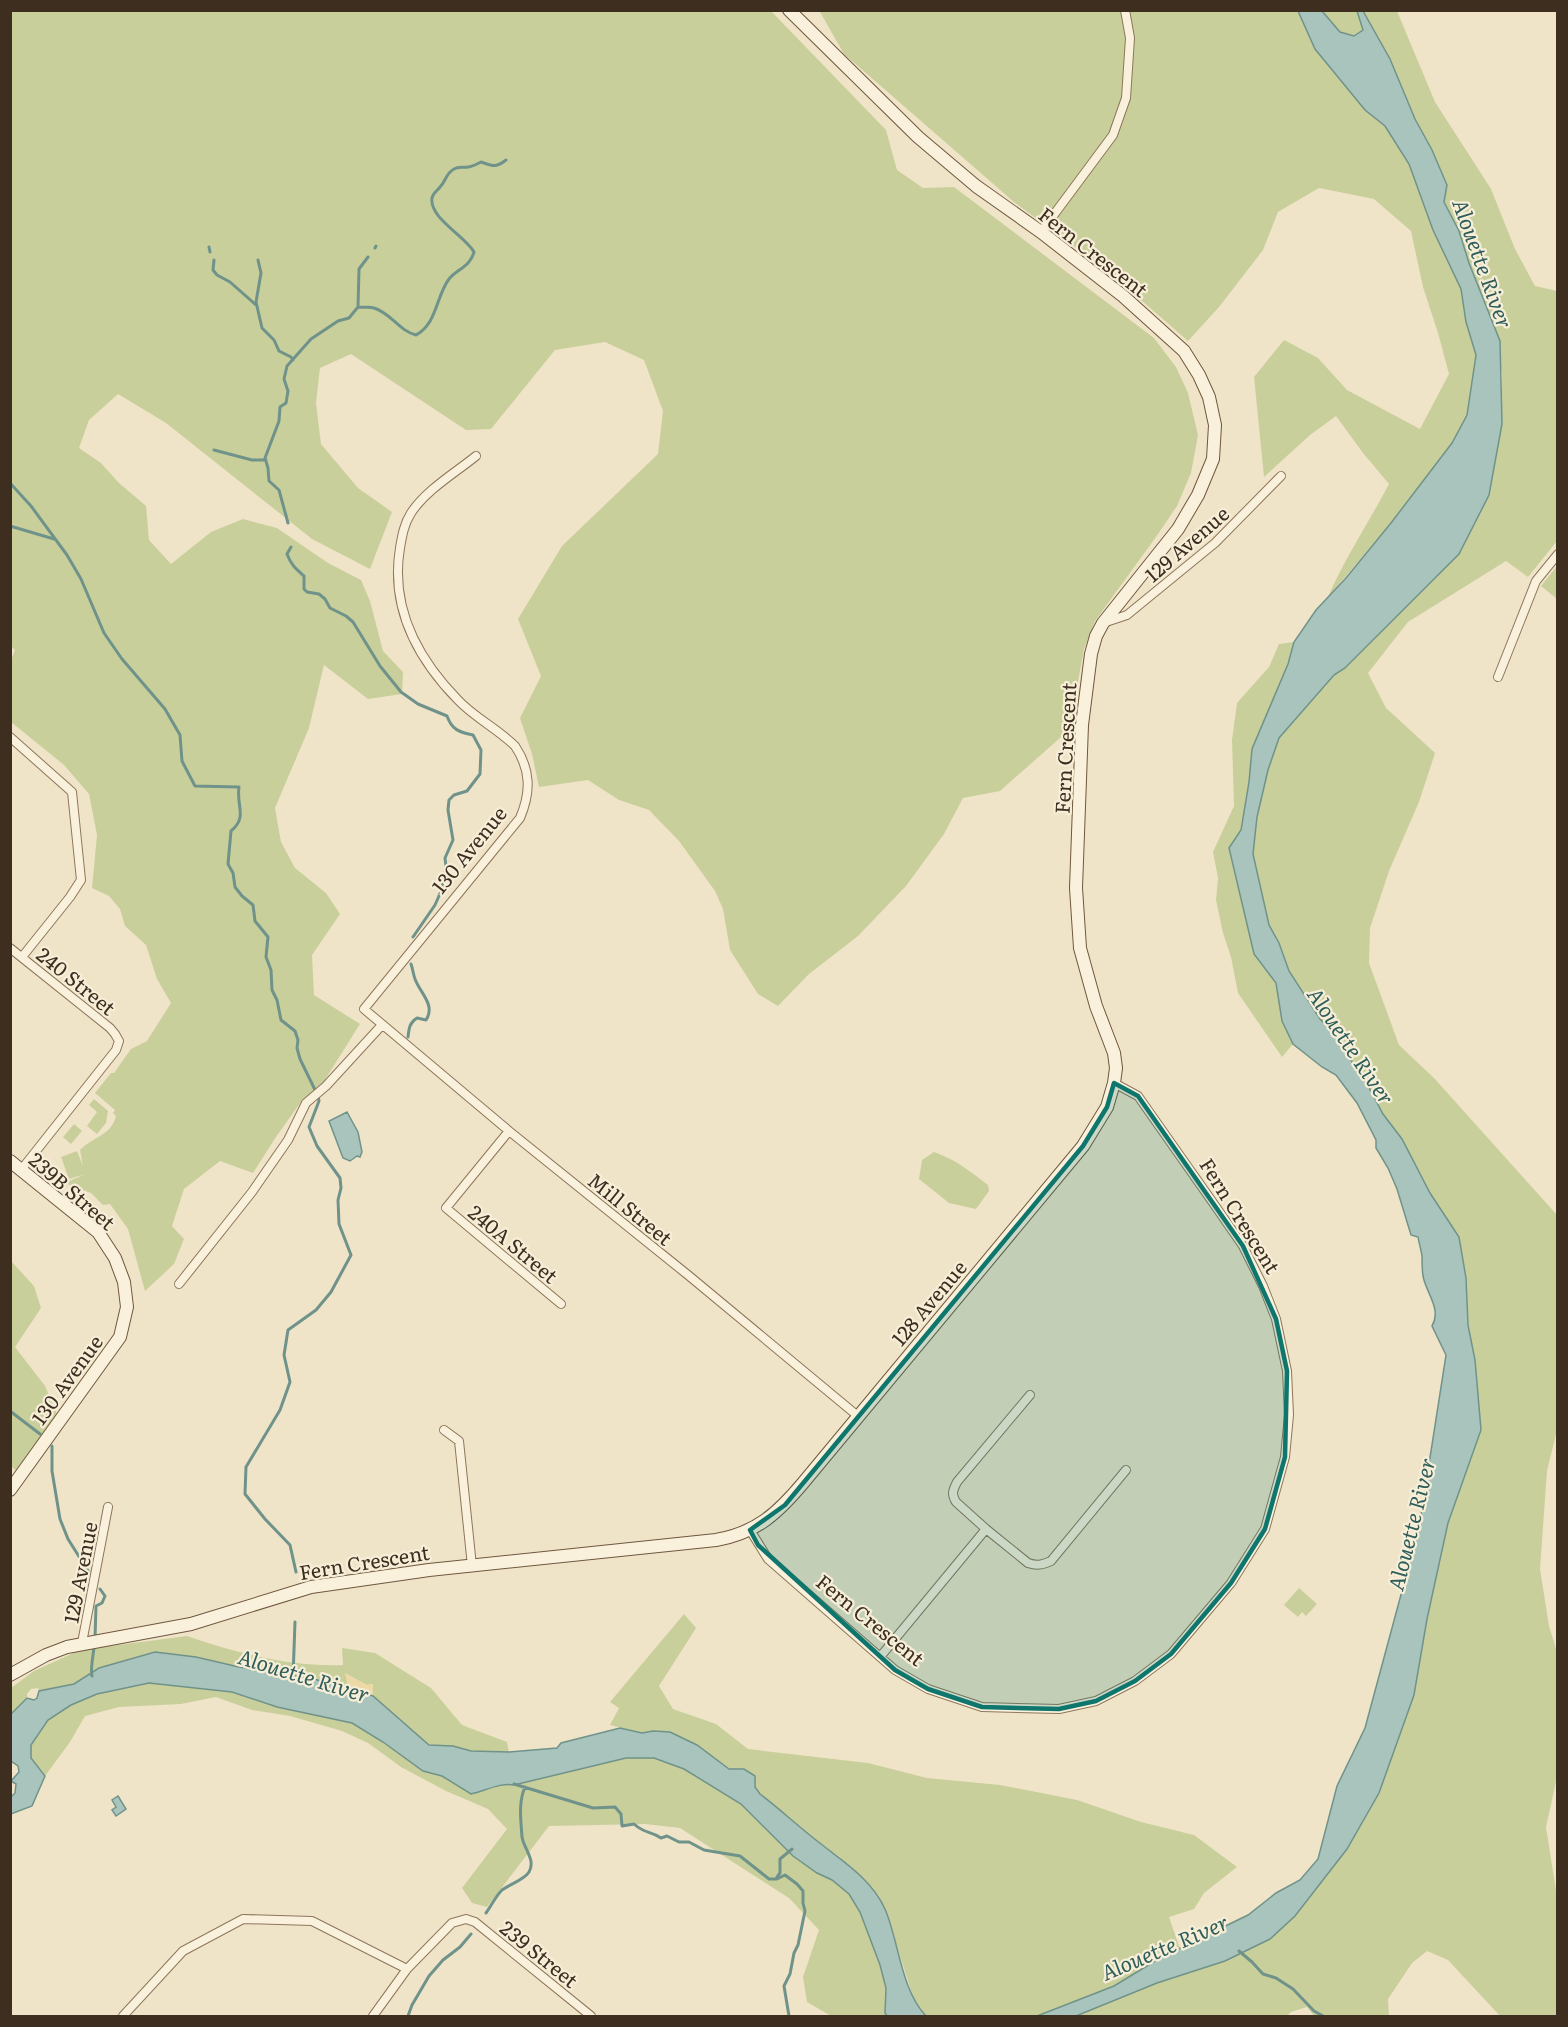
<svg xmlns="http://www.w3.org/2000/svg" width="1568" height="2027" font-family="Literata,serif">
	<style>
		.green { fill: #c9cf9b }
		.sand { fill: #ecd9a5 }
		.water { fill: #a9c4bc; stroke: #6f938a; stroke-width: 1.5 }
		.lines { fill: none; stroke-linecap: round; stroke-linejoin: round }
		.stream { stroke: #6f938a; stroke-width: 3 }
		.street-casing { stroke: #8d765c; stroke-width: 10 }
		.secondary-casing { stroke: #6f573f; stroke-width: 14 }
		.street { stroke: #faf1dc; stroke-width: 8 }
		.secondary { stroke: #faf1dc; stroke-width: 12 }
		.marked { fill: #0f766e; fill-opacity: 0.2; stroke: #0f766e; stroke-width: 4.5; stroke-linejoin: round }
		.labels { text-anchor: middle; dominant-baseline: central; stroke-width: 4.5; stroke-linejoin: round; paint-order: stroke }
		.street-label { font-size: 20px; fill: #3d2e20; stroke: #f7eed8 }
		.water-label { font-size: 21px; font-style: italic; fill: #2f5d5a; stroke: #f7eed8 }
	</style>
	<rect width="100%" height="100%" fill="#f0e4c8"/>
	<!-- green -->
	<path class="green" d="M823 10 1298 11 1315 49 1365 110 1385 125 1409 164 1433 230 1461 289 1466 322 1476 355 1467 415 1452 443 1391 523 1328 597C1345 558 1369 522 1389 484L1363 453 1336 416 1310 435 1264 477 1254 377 1284 340 1318 358 1347 390 1420 429 1449 374 1438 333 1423 287 1411 231 1374 199 1319 188 1278 212 1263 250 1219 307 1188 341 1109 272 1014 202 844 54 820 12Z
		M10 11H771L886 130 897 170 923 188 954 187 1154 338 1176 367 1188 393 1198 435 1191 473 1177 506 1156 537 1095 621 1084 649 1069 730 1000 791 963 798 944 834 906 886 858 936 809 974 778 1006 758 994 730 950 723 909 715 891 679 841 649 810 619 800 588 780 539 787 532 754 520 718 541 676 518 619 562 546 658 454 663 411 644 360 605 342 555 350 491 429 466 430 351 354 320 368 316 403 321 444 358 488 392 512 370 569 312 539 166 423 118 394 89 420 79 448 101 463 119 483 146 506 149 540 171 564 211 532 243 519 277 528 328 563 361 580 370 601 383 651 403 672 402 694 368 699 324 665 309 728 275 808 281 842 295 868 326 893 340 914 312 955 314 995 360 1024 323 1083 303 1099 276 1137 253 1173 220 1161 184 1189 172 1226 184 1239 174 1264 145 1291 128 1229 110 1204 103 1205 91 1193 65 1183 85 1174 69 1179 61 1157 77 1151 83 1166 80 1150C94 1136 111 1136 116 1116L113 1113 115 1110 95 1093 111 1073H114L131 1049 147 1041 171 1003 157 979 146 945 125 926 120 909 109 896 92 888 97 835 89 794 64 765 11 722V660L15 650 10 645Z
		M1322 11H1357L1363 30 1354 36 1340 32Z
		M1363 11H1397L1435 102 1491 189 1515 249 1535 286 1557 291V541L1528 577 1506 561 1408 622 1368 673 1386 708 1435 753 1419 802 1389 871 1370 928 1369 963 1399 1045 1434 1078 1557 1215 1558 1426 1547 1471 1540 1569 1549 1626 1558 1655 1557 1777 1546 1827 1557 1897V2016H1500L1448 1960 1427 1951 1412 1963 1388 1999 1389 2016H1314L1307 2007 1291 2012 1287 2016H1076L1157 1983 1202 1969 1295 1916 1347 1849 1379 1793 1414 1695 1427 1619 1448 1523 1481 1430 1475 1360 1468 1325 1466 1278 1459 1237 1430 1193 1402 1139 1383 1114 1367 1084 1354 1068 1347 1047 1320 1019 1289 971 1279 943 1269 926 1253 854 1257 817 1268 770 1279 738 1334 675 1345 668 1438 576 1489 495 1502 424V373L1459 231 1444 202 1447 185 1432 150 1415 119 1390 59Z
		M1557 566V599L1541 586Z
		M1294 642 1288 664 1252 749 1249 782 1241 830 1229 848 1254 954 1276 983 1282 1021 1293 1044 1282 1057 1238 993 1231 957 1223 933 1216 900 1218 878 1213 852 1234 806 1232 740 1237 703 1269 667 1279 644Z
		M94 1099 108 1111 106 1123 97 1134 87 1126 97 1112 89 1105Z
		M74 1124 82 1131 71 1144 63 1137Z
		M934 1152C955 1159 971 1172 988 1185L989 1191 976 1209 949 1203 919 1179 922 1160Z
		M11 1261 34 1286 41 1308 15 1347 45 1386 60 1421 21 1475 11 1466Z
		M1299 1588 1317 1604 1306 1616 1302 1612 1298 1617 1284 1605Z
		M684 1614 696 1628 659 1686 673 1709 716 1724 748 1749 868 1763 927 1778 1000 1785 1077 1800 1141 1822 1194 1835 1237 1867 1204 1893 1194 1909 1169 1917 1180 1949 1160 1958 1114 1986 1037 2016H926L913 1997 892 1930 840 1857 821 1844 760 1794 755 1787V1776L745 1769H729L697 1745 653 1731 642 1733 610 1725 619 1708 610 1702Z
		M187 1636C237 1653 289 1667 343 1665L342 1648 375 1653 431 1688 462 1725 507 1742 509 1752 471 1751 453 1746 429 1745 373 1696V1684L367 1685 346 1674 349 1690 314 1679 239 1667 196 1657 99 1668 74 1684 39 1691 38 1688 31 1689 27 1694V1698L11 1714V1688L34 1671 80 1650Z
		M149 1683 232 1692 277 1707 352 1723 383 1742 423 1771 442 1776 471 1794C485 1791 501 1782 514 1785L626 1758H654L684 1769 741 1804 793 1856 817 1873 832 1880 849 1894 860 1912 880 1965 886 1988 885 2013 887 2016H831L807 2002 803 1977 819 1930 789 1898 680 1828 645 1824 549 1826 487 1907 472 1903 462 1888 507 1829 488 1809 446 1791 401 1767 368 1743 342 1731 290 1716 252 1710 216 1697 181 1704 119 1707 85 1716 70 1742 45 1776 31 1758V1744L48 1720 71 1705 97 1694Z"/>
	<!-- sand -->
	<path class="sand" d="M345 1673 367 1685 373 1684V1696L349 1690Z"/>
	<!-- water -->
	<path class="water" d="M1298 11H1322L1340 32 1354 36 1363 30 1357 11H1363L1390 59 1415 119 1432 150 1447 185 1444 202 1459 231 1469 263 1500 341 1502 424 1489 495 1459 554 1345 668 1334 675 1279 738 1268 770 1257 817 1253 854 1269 925 1279 943 1289 971 1320 1019 1347 1047 1354 1068 1367 1084 1383 1114 1402 1139 1430 1193 1459 1237 1466 1278 1468 1325 1475 1360 1481 1430 1448 1523 1427 1619 1414 1695 1379 1793 1347 1849 1295 1916 1270 1939 1225 1961 1157 1983 1076 2016H1037L1114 1986 1160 1958 1248 1915 1276 1893 1300 1880 1318 1859 1337 1786 1365 1728 1419 1528 1446 1355 1432 1326C1442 1309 1426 1293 1423 1276 1422 1269 1422 1262 1422 1256 1421 1249 1419 1243 1418 1237L1411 1235 1397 1189 1388 1168 1376 1148V1140L1357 1103 1336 1075 1322 1067 1293 1044 1282 1021 1276 983 1254 954 1229 848 1241 830 1249 782 1252 749 1288 664 1294 642 1316 610 1346 578 1391 523 1452 443 1467 415 1476 355 1466 322 1461 289 1433 230 1409 164 1385 126 1365 110 1315 49Z
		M347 1112 358 1132 362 1152 360 1157 357 1156 350 1161 343 1158 329 1121Z
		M155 1652 196 1657 239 1667 314 1679 373 1696 429 1745 453 1746 471 1751 509 1752 557 1748 561 1743 620 1728 642 1733 653 1731 670 1732 697 1745 729 1769H744L755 1776V1787L760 1794C781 1810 800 1828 821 1844 844 1862 872 1880 885 1909 899 1942 901 1990 926 2016H887L885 2013 886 1988 880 1965 860 1912 849 1894 832 1880 817 1873 793 1856 741 1804 684 1769 654 1758H626L514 1785C501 1782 485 1791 471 1794L442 1776 423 1771 383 1742 352 1723 277 1707 232 1692 149 1683 97 1694 71 1705 48 1720 31 1745V1758L45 1776 32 1806 11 1814V1797L15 1793 16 1784 11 1781 19 1772 18 1766 11 1761V1714L27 1698 34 1700 37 1698 39 1691 74 1684 99 1668Z
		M118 1796 126 1809 116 1816 112 1810 116 1807 112 1800Z"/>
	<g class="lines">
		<!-- stream -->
		<path class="stream" d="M209 247 210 252
			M375 248 376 246
			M214 260 213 270 217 275 230 282 256 305
			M258 260 261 273 256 302 262 328 274 340 279 351 291 357 293 360
			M358 307 359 269 368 257
			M214 450 252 460H266
			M10 483 31 506 67 555 81 579 104 633 122 659 165 709 180 735 182 761 195 786 239 787C236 806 248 817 231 831L228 864 233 873 235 887 242 896 253 905 255 921 268 937 266 957 271 970 272 990 277 1000 281 1020 295 1031 298 1040 297 1048 300 1059 318 1096 319 1101 309 1127 317 1146 340 1178 341 1188 338 1200 339 1224 351 1255 331 1292 316 1310 288 1330 284 1355 290 1382 280 1410 246 1467 245 1494 265 1519 290 1545 296 1572
			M288 523 279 490 269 481 268 468 265 458 279 421 280 407 286 403 288 391 284 379 287 366 311 339 338 321 349 318 358 307C363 307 369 307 374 308 391 313 399 331 416 335 437 324 436 296 449 279 457 269 470 267 474 252 465 236 429 218 432 198 433 193 437 191 440 187 446 181 446 173 454 169 459 166 462 168 468 167 472 167 477 164 481 162 492 166 496 168 506 160
			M10 526 54 539
			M291 547 287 554C291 565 296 569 304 576V589L307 592 319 594 325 599 330 608 346 616 353 622 380 666 401 692 418 704 447 716C452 730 459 732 473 735L481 750 480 774 467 791 454 795 449 800 448 810 453 840 445 858 446 866 442 889 435 905 413 937
			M408 1037C409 1029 409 1023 417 1018L426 1020C436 1005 420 993 415 979 413 974 413 969 411 964
			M10 1411 40 1434
			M52 1446V1471L60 1519 68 1539 90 1574
			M95 1638 96 1606 102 1603 105 1596 100 1589
			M92 1676C90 1667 94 1654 94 1645
			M293 1677 295 1622
			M514 1784 593 1808 615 1807 621 1814 622 1826 634 1824C645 1834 651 1831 661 1838L667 1836 679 1842H689L704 1850 740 1856 769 1879H777L785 1875 797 1884 803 1891V1903L805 1911 798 1945 794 1953 790 1974 784 1986 789 2016
			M777 1877 780 1873V1859L792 1849
			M486 1913C492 1905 495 1897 502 1890 510 1884 524 1880 529 1872 536 1860 524 1849 522 1837 521 1821 518 1803 525 1787
			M1239 1951 1252 1962 1263 1974 1276 1978 1293 1989 1314 2011 1323 2016
			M408 2016 412 2005 429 1976 443 1960 460 1947 471 1934"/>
		<defs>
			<path id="street" d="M1041 232 1113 135 1126 98 1130 38 1125 10
				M476 456C455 473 426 490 411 513 404 524 402 536 400 548 390 608 417 658 458 700 475 718 498 729 515 746 531 770 531 792 520 818L364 1009 509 1131 688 1275 859 1417
				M1103 623 1127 615 1215 543 1281 476
				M1498 677 1536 581 1558 554
				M10 737 72 792 81 880 70 897 22 957
				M10 948 110 1028 115 1034 119 1041 116 1050 21 1170
				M509 1131 446 1208 561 1304
				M179 1284 252 1192 288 1140 306 1103 326 1086 381 1026
				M444 1430 459 1441 472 1566
				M986 1529 1028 1563C1037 1566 1042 1565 1051 1561L1126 1470
				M750 1530 768 1559 895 1670 928 1689 982 1707 1059 1709 1096 1701 1135 1681 1171 1654 1231 1583 1265 1529 1285 1457 1289 1415 1287 1371 1276 1319 1263 1286 1243 1246 1216 1207 1138 1096 1114 1083
				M82 1643 108 1507
				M880 1657 986 1529 956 1502C951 1494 953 1490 957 1482L1030 1395
				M123 2016 183 1951 243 1919 312 1921 407 1969
				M373 2016 407 1969 452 1923 466 1919 475 1922 591 2016"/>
			<path id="secondary" d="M10 1161 98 1232 115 1258 124 1282 127 1307 120 1337 10 1490
				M10 1675 46 1655 67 1647 191 1624 311 1587 429 1570 716 1540C756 1533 777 1514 803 1483L1083 1146 1107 1107 1114 1083 1116 1068 1114 1053 1096 1006 1080 948 1076 888 1082 725 1091 654 1096 636 1103 623 1178 529 1198 495 1213 459 1215 425 1209 397 1199 375 1184 351 1123 296 1041 232 976 186 918 137 789 10"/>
		</defs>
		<!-- street casing -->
		<use href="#street" class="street-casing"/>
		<!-- secondary casing -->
		<use href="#secondary" class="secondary-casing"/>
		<!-- street -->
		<use href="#street" class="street"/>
		<!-- secondary -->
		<use href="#secondary" class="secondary"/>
	</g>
	<!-- marked area -->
	<path class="marked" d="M1114 1083 1138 1096 1243 1246 1276 1319 1287 1371 1285 1457 1265 1529 1231 1583 1171 1654 1135 1681 1096 1701 1059 1709 982 1707 928 1689 895 1670 758 1545 750 1530 785 1505 1083 1146 1107 1107Z"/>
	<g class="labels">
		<!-- street labels -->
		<g class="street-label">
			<text transform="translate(1094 251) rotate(38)">Fern Crescent</text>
			<text transform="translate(1186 543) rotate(-41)">129 Avenue</text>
			<text transform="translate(1064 748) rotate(-87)">Fern Crescent</text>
			<text transform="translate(468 849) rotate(-51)">130 Avenue</text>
			<text transform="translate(77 980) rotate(39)">240 Street</text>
			<text transform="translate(73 1190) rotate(41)">239B Street</text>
			<text transform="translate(631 1208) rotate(39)">Mill Street</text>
			<text transform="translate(1241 1215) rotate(58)">Fern Crescent</text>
			<text transform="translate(514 1243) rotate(40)">240A Street</text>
			<text transform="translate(928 1302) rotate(-50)">128 Avenue</text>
			<text transform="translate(66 1379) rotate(-54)">130 Avenue</text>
			<text transform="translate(364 1561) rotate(-9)">Fern Crescent</text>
			<text transform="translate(79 1572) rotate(-79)">129 Avenue</text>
			<text transform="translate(871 1619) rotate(39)">Fern Crescent</text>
			<text transform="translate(540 1953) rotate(39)">239 Street</text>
		</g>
		<!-- water labels -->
		<g class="water-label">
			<text transform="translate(1484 263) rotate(70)">Alouette River</text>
			<text transform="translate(1352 1045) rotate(56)">Alouette River</text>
			<text transform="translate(1410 1524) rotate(-76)">Alouette River</text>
			<text transform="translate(304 1674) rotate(17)">Alouette River</text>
			<text transform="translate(1164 1946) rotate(-23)">Alouette River</text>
		</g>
	</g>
	<!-- border -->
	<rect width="1568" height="2027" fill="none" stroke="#3d2e20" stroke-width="24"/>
</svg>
